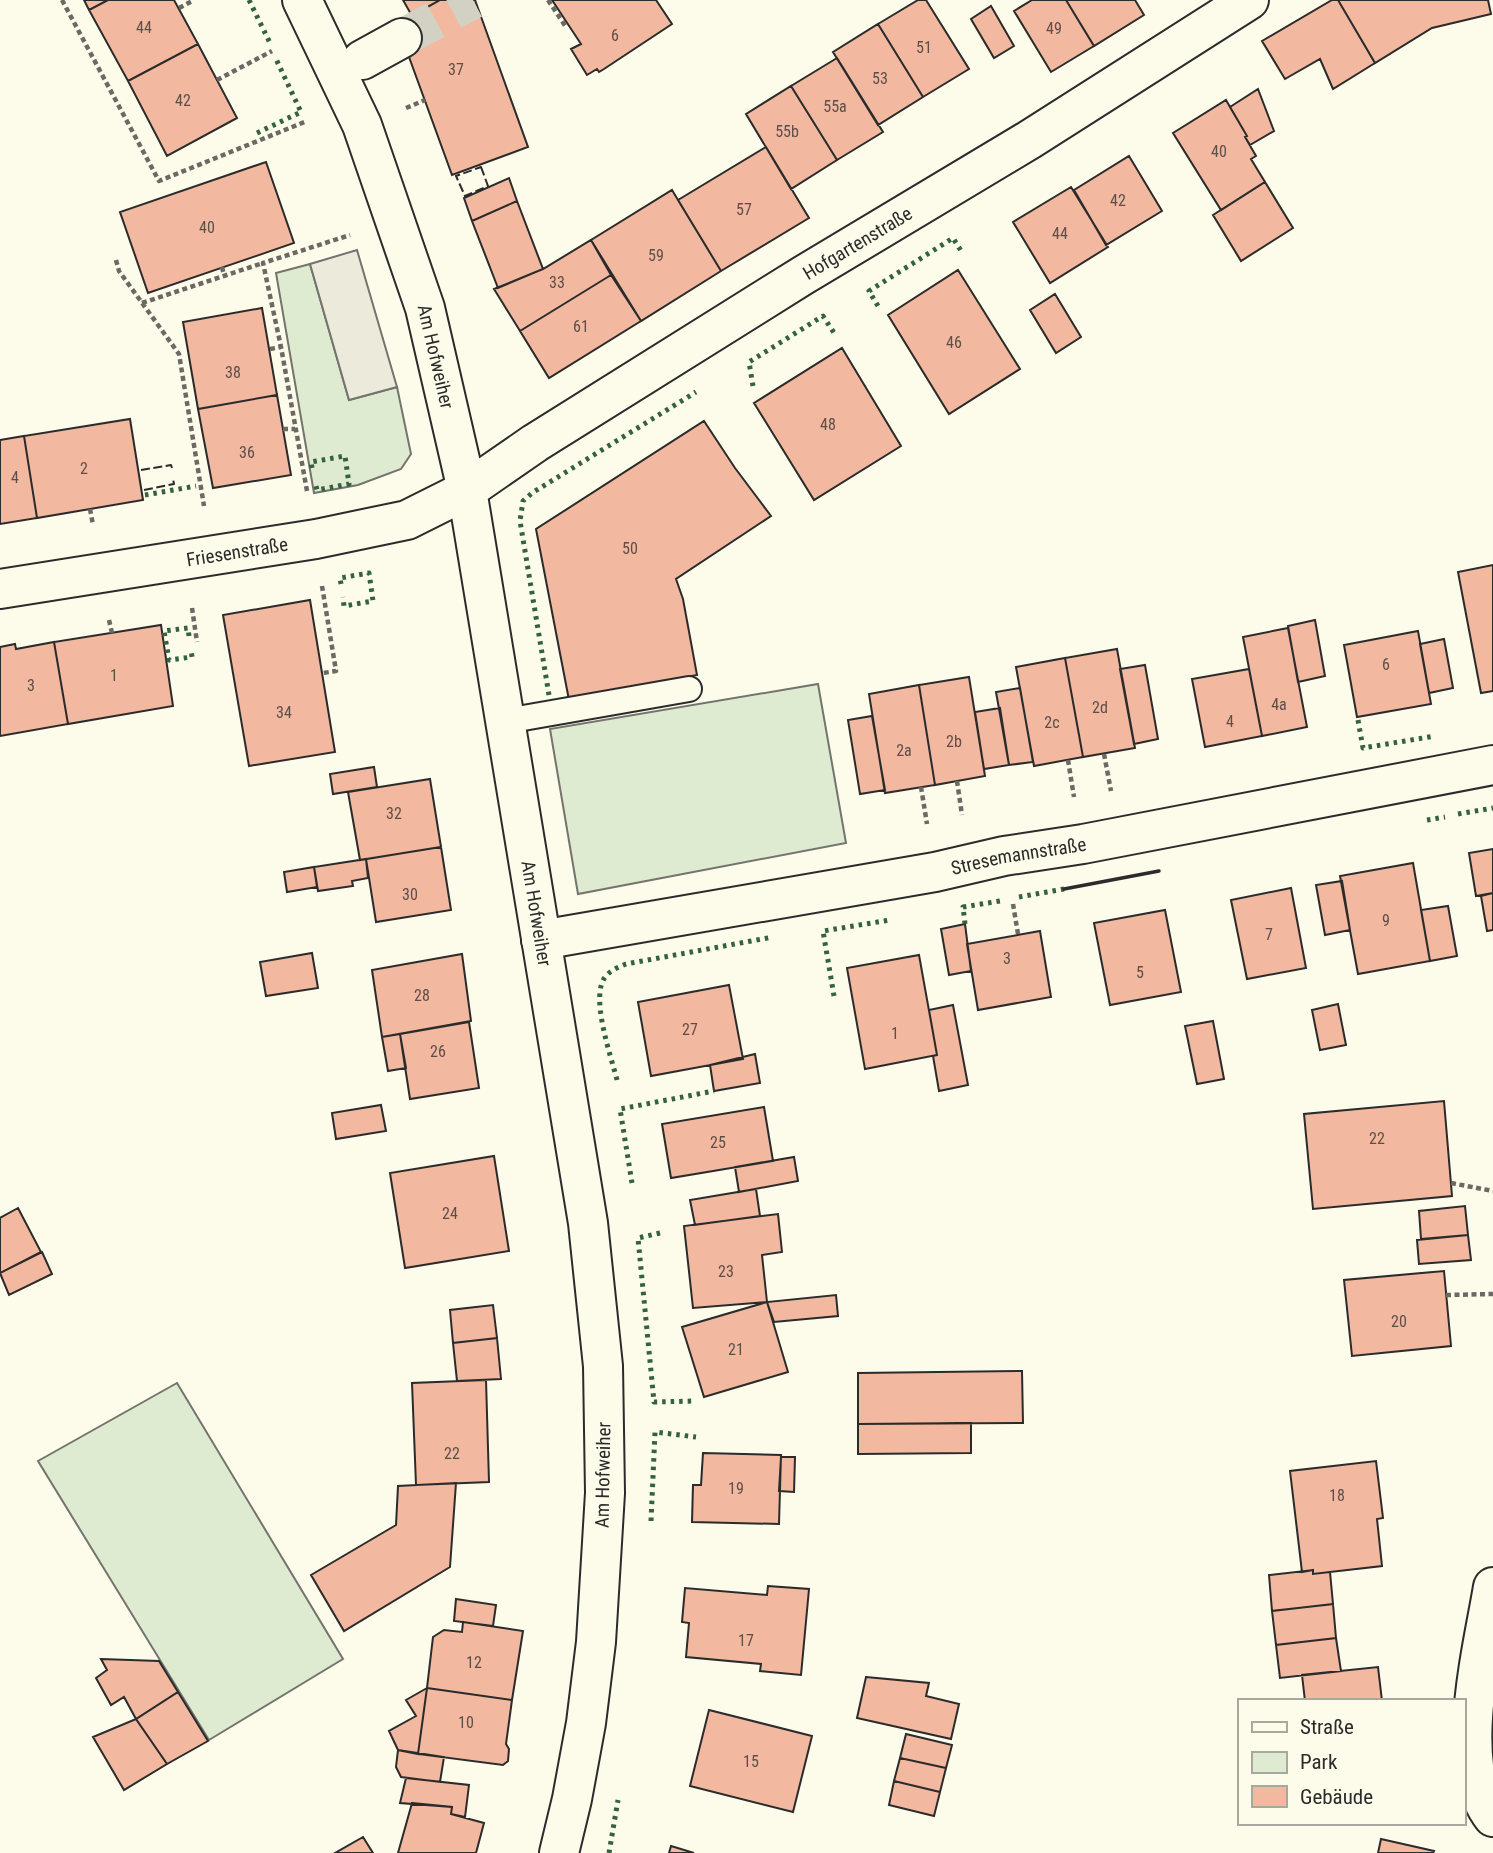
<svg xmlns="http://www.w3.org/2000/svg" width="1493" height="1853" font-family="'Roboto Condensed',sans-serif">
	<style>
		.green { fill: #deebd1; stroke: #74746e; stroke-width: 2 }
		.parking { fill: #eceadb; stroke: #74746e; stroke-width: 2 }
		.building { fill: #f2b8a0; stroke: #2b2b2b; stroke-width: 2 }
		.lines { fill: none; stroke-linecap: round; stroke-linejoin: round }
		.street-tunnel { stroke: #d3d1c4; stroke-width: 38; stroke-dasharray: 38 19; stroke-linecap: butt }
		.lane-casing { stroke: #2b2b2b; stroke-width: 28 }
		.street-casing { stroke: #2b2b2b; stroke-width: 42 }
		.path { stroke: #6a6964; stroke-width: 4.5; stroke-dasharray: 5 3.5; stroke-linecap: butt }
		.lane { stroke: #fdfbea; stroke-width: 24 }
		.street { stroke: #fdfbea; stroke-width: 38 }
		.hedge { stroke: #34623c; stroke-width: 5; stroke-dasharray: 3.5 5; stroke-linecap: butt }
		.fence { stroke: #2b2b2b; stroke-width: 2; stroke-dasharray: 9 3.5; stroke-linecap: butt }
		.wall { stroke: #2b2b2b; stroke-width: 3.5 }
		.labels { text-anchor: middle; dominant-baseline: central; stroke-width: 5; stroke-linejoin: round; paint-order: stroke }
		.number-label { font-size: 16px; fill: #5d4e48 }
		.street-label { font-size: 19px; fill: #2b2b2b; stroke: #fdfbea }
	</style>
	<rect width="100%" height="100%" fill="#fdfbea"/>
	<!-- green -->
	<path class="green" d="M310 264 349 400 397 387 411 454 401 469 358 485 314 493 276 273Z
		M818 684 846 843 578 894 550 729Z
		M177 1383 343 1659 209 1740 38 1461Z"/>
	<!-- parking -->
	<path class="parking" d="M357 250 397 387 349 400 310 264Z"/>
	<!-- building -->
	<path class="building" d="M84 0H108L89 10Z
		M108 0H174L198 44 128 81 89 10Z
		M403 0H440L412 16Z
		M440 0H475L528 147 452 175 397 24Z
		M552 0H656L672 24 604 69 599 72 597 69 587 75 571 49 581 44Z
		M918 0H926L969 69 923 97 878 24Z
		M1032 0H1066L1094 46 1051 72 1014 11Z
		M1066 0H1135L1144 15 1094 46Z
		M1332 0H1338L1375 63 1333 89 1320 59 1285 79 1262 41Z
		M1338 0H1488L1491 14 1432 28 1375 63Z
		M991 6 1014 46 994 58 971 19Z
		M878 24 923 97 878 125 833 52Z
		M198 44 237 118 167 156 128 81Z
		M837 58 883 132 837 160 791 86Z
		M791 86 837 160 791 189 746 114Z
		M1258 89 1274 131 1250 145 1245 137 1247 136 1230 107Z
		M1226 100 1247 136 1245 137 1256 156 1251 159 1265 182 1221 210 1173 133Z
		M766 147 809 218 721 271 678 200Z
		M1129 156 1162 211 1106 245 1074 190Z
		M266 162 294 243 148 293 120 212Z
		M509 178 517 201 472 221 464 198Z
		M1265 182 1293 228 1241 261 1213 215Z
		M1071 187 1108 247 1050 283 1013 222Z
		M672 190 721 271 641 321 591 240Z
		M517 201 543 269 498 288 472 221Z
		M591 240 611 275 520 331 494 289 543 269Z
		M958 270 1020 369 949 414 888 315Z
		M611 275 641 321 549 378 520 331Z
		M1055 294 1081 337 1056 353 1030 310Z
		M262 308 277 395 198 409 183 322Z
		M842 348 901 446 814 500 754 403Z
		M277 395 291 475 213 488 198 409Z
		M130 419 143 500 37 518 24 436Z
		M704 421 735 468 771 516 676 579 683 599 697 675 569 700 536 529Z
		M24 436 37 518 0 524V440Z
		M1493 565V691L1481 693 1458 572Z
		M310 600 335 752 249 766 223 615Z
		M1315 620 1325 676 1298 682 1288 626Z
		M161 625 173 706 68 724 54 642Z
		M1288 628 1307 727 1262 736 1243 637Z
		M1418 631 1431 704 1357 717 1344 645Z
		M1444 639 1453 688 1429 693 1420 644Z
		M54 642 68 724 0 736V647L15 644 16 649Z
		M1117 649 1135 748 1083 757 1065 658Z
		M1065 658 1083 757 1034 766 1016 667Z
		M1145 665 1158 739 1134 744 1120 669Z
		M1249 669 1262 736 1205 747 1192 679Z
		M969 677 985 776 935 785 919 685Z
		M919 685 935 785 885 793 869 694Z
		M1020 688 1033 762 1009 765 996 692Z
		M1000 708 1009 765 984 769 975 712Z
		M872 716 885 790 860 794 848 720Z
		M374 767 377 787 333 794 330 774Z
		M430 779 441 847 360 860 348 792Z
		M441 847 451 910 376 922 366 859Z
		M1493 849V893L1476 896 1469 853Z
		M366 859 368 878 352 881 353 886 318 891 314 867Z
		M1413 863 1430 961 1358 974 1340 876Z
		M314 867 317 887 287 892 284 872Z
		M1342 881 1350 930 1325 935 1316 885Z
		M1291 888 1306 968 1247 979 1231 900Z
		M1493 893V930L1487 931 1481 896Z
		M1448 906 1457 956 1430 961 1421 910Z
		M1165 910 1181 992 1110 1005 1094 923Z
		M965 924 971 971 949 975 941 929Z
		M1040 931 1051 997 978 1010 967 944Z
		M312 953 318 988 266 996 260 962Z
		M462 954 471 1021 382 1037 372 970Z
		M919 955 937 1055 865 1069 847 968Z
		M729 985 743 1059 651 1076 638 1002Z
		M1338 1004 1346 1045 1320 1050 1312 1010Z
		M953 1005 968 1085 939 1091 933 1056 937 1055 929 1010Z
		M1213 1021 1224 1079 1197 1084 1185 1026Z
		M469 1022 479 1088 410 1099 400 1034Z
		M400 1034 406 1068 388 1071 382 1037Z
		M755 1054 760 1083 714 1091 710 1065Z
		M1444 1101 1452 1196 1313 1209 1304 1114Z
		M381 1105 386 1131 336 1139 332 1113Z
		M764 1107 773 1161 671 1178 662 1124Z
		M494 1156 509 1251 405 1268 390 1173Z
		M794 1157 798 1181 739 1192 735 1167Z
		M756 1189 760 1216 695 1225 690 1200Z
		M1465 1206 1468 1235 1421 1239 1419 1211Z
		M18 1208 41 1252 0 1273V1218Z
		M778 1214 782 1252 762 1255 767 1302 693 1308 684 1226Z
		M1468 1235 1471 1260 1419 1264 1417 1240Z
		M42 1252 52 1274 9 1295 0 1273Z
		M1444 1271 1451 1346 1352 1356 1344 1280Z
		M836 1295 838 1316 774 1322 767 1302Z
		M767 1302 788 1372 704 1397 682 1327Z
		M493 1305 497 1338 453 1343 450 1310Z
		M497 1338 501 1379 457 1381 453 1343Z
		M1022 1371 1023 1423 858 1424V1373Z
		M486 1380 489 1482 416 1485 412 1383Z
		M971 1423V1453L858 1454V1424Z
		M703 1453 781 1455 779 1524 692 1522 693 1485H701Z
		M781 1457H795L794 1492 779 1491Z
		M1376 1461 1383 1518 1377 1519 1382 1566 1313 1574V1570L1302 1572 1290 1471Z
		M456 1483 450 1567 344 1631 311 1575 396 1525 398 1486Z
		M1313 1570V1574L1330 1572 1333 1604 1272 1611 1269 1575Z
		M768 1586 809 1589 801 1675 760 1671 761 1664 686 1657 689 1623 682 1622 685 1588 767 1595Z
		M456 1599 496 1605 493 1626 454 1621Z
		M1333 1604 1336 1638 1276 1645 1272 1611Z
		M463 1622 523 1631 512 1700 427 1688 433 1637 444 1630 462 1632Z
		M1336 1638 1341 1671 1280 1678 1276 1645Z
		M101 1659 159 1661 178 1692 136 1719 124 1697 111 1705 96 1678 107 1670Z
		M1378 1667 1382 1701H1305L1302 1675Z
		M866 1677 929 1683 926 1696 959 1704 951 1739 857 1718Z
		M427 1688 512 1700 506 1744 509 1749 508 1761 503 1765 418 1754Z
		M427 1688 418 1754 398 1750 389 1731 416 1716 406 1700Z
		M178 1692 208 1741 167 1764 136 1719Z
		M709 1710 812 1736 793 1812 690 1786Z
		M136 1719 167 1764 124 1790 93 1737Z
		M906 1734 952 1745 946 1768 900 1758Z
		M398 1750 444 1757 440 1782 401 1777 396 1767Z
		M900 1758 946 1768 940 1792 894 1781Z
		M406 1778 469 1785 465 1817 451 1814 452 1807 400 1803Z
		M894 1781 940 1792 934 1816 889 1805Z
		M412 1803 452 1807 451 1814 484 1823 476 1853H398Z
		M363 1837 373 1853H335Z
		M1381 1839 1434 1851 1433 1853H1378Z
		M671 1846 694 1853H669Z"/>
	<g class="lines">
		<!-- street-tunnel -->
		<path class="street-tunnel" d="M402 38 473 0"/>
		<defs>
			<path id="lane" d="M506 721 689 689"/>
			<g id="street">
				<path id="s1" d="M302 0 362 125 425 308 467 490 588 1223 603 1366 605 1493 596 1642 586 1723 572 1799 559 1853"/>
				<path d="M362 60 402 38"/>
				<path id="s2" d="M0 589 316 539 407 520 467 490 535 443 802 276 1029 140 1249 0"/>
				<path id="s3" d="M541 940 935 872 1004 856 1083 844 1493 765"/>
				<path d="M1493 1587C1483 1648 1452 1766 1493 1817"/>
			</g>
		</defs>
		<!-- lane casing -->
		<use href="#lane" class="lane-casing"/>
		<!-- street casing -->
		<use href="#street" class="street-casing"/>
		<!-- path -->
		<path class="path" d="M62 0 159 181 307 121
			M548 0 566 27
			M179 8 194 0
			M217 80 272 51
			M406 108 425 100
			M116 260 119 271 179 354 204 506
			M222 267 224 275
			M142 303 263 263
			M270 349 281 347
			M283 429H295
			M307 491 281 347 263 263 350 235
			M90 509 93 525
			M322 586 336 671 323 673
			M192 608 197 642
			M109 620 112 633
			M1104 754 1111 791
			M1068 760 1074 797
			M957 781 962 815
			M921 787 927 824
			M1013 904 1018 934
			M1451 1183 1493 1191
			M1446 1295 1493 1294"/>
		<!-- lane -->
		<use href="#lane" class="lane"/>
		<!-- street -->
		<use href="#street" class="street"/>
		<!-- hedge -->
		<path class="hedge" d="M249 0 270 43
			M257 133 301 112 276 59
			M878 306 869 291 953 238 963 254
			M753 386 749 362 823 316 836 336
			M312 468 311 462 345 456 349 484 317 490 315 482
			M145 495 196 486
			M341 584 340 578 369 573 373 601 344 606 343 597
			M189 636 188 628 164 631 169 660 192 657 191 649
			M549 695 520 521 523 501 532 493 696 392
			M1358 720 1363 748 1435 736
			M1458 814 1493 808
			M1427 820 1445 817
			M1019 897 1064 889
			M965 924 963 907 1000 901
			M834 996 823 931 890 920
			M617 1080C611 1056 589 995 606 976 611 970 619 967 626 964L773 937
			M632 1183 620 1109 714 1091
			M660 1233 638 1238 654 1402 695 1401
			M651 1521 655 1432 696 1437
			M609 1853 618 1800"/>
		<!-- fence -->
		<path class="fence" d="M481 167 488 186 465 196 456 176Z
			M141 470 171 465 172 468
			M144 490 174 484 173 479"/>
		<!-- wall -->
		<path class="wall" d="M1064 889 1159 871"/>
	</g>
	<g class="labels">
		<!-- number labels -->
		<g class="number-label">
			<text x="144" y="27">44</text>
			<text x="1054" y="28">49</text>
			<text x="615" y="35">6</text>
			<text x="924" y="47">51</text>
			<text x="456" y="69">37</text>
			<text x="880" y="78">53</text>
			<text x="183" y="100">42</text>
			<text x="835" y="106">55a</text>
			<text x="787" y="131">55b</text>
			<text x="1219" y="151">40</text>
			<text x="1118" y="200">42</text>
			<text x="744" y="209">57</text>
			<text x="207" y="227">40</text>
			<text x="1060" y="233">44</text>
			<text x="656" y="255">59</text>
			<text x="557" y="282">33</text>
			<text x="581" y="326">61</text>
			<text x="954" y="342">46</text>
			<text x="233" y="372">38</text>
			<text x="828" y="424">48</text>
			<text x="247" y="452">36</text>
			<text x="84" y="468">2</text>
			<text x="15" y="477">4</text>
			<text x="630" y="548">50</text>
			<text x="1386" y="664">6</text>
			<text x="114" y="675">1</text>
			<text x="31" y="685">3</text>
			<text x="1279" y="704">4a</text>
			<text x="1100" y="707">2d</text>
			<text x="284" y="712">34</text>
			<text x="1230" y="721">4</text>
			<text x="1052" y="722">2c</text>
			<text x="954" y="741">2b</text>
			<text x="904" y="750">2a</text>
			<text x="394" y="813">32</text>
			<text x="410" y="894">30</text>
			<text x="1386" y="920">9</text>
			<text x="1269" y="934">7</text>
			<text x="1007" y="958">3</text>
			<text x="1140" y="972">5</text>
			<text x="422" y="995">28</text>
			<text x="690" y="1029">27</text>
			<text x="895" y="1033">1</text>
			<text x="438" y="1051">26</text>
			<text x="1377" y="1138">22</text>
			<text x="718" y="1142">25</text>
			<text x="450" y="1213">24</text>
			<text x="726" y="1271">23</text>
			<text x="1399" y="1321">20</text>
			<text x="736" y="1349">21</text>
			<text x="452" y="1453">22</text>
			<text x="736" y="1488">19</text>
			<text x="1337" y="1495">18</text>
			<text x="746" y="1640">17</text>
			<text x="474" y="1662">12</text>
			<text x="466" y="1722">10</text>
			<text x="751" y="1761">15</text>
		</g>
		<!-- street labels -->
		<g class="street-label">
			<text stroke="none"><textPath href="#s2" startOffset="942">Hofgartenstraße</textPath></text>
			<text stroke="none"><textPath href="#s1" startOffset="382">Am Hofweiher</textPath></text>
			<text stroke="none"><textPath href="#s2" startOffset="240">Friesenstraße</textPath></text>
			<text stroke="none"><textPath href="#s3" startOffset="485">Stresemannstraße</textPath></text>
			<text stroke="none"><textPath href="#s1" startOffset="948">Am Hofweiher</textPath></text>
			<text transform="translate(603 1475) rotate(-89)">Am Hofweiher</text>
		</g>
	</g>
	<!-- legend -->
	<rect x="1238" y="1699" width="228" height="126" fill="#fdfbea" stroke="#a9a89e" stroke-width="2"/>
	<rect x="1252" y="1722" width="35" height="10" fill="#fdfbea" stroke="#a9a89e" stroke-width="2"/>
	<text x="1300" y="1734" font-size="21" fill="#2b2b2b">Straße</text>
	<rect x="1252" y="1752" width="35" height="21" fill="#deebd1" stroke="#a9a89e" stroke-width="2"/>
	<text x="1300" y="1769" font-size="21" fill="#2b2b2b">Park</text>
	<rect x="1252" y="1786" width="35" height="21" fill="#f2b8a0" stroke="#a9a89e" stroke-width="2"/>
	<text x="1300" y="1804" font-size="21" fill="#2b2b2b">Gebäude</text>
</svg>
